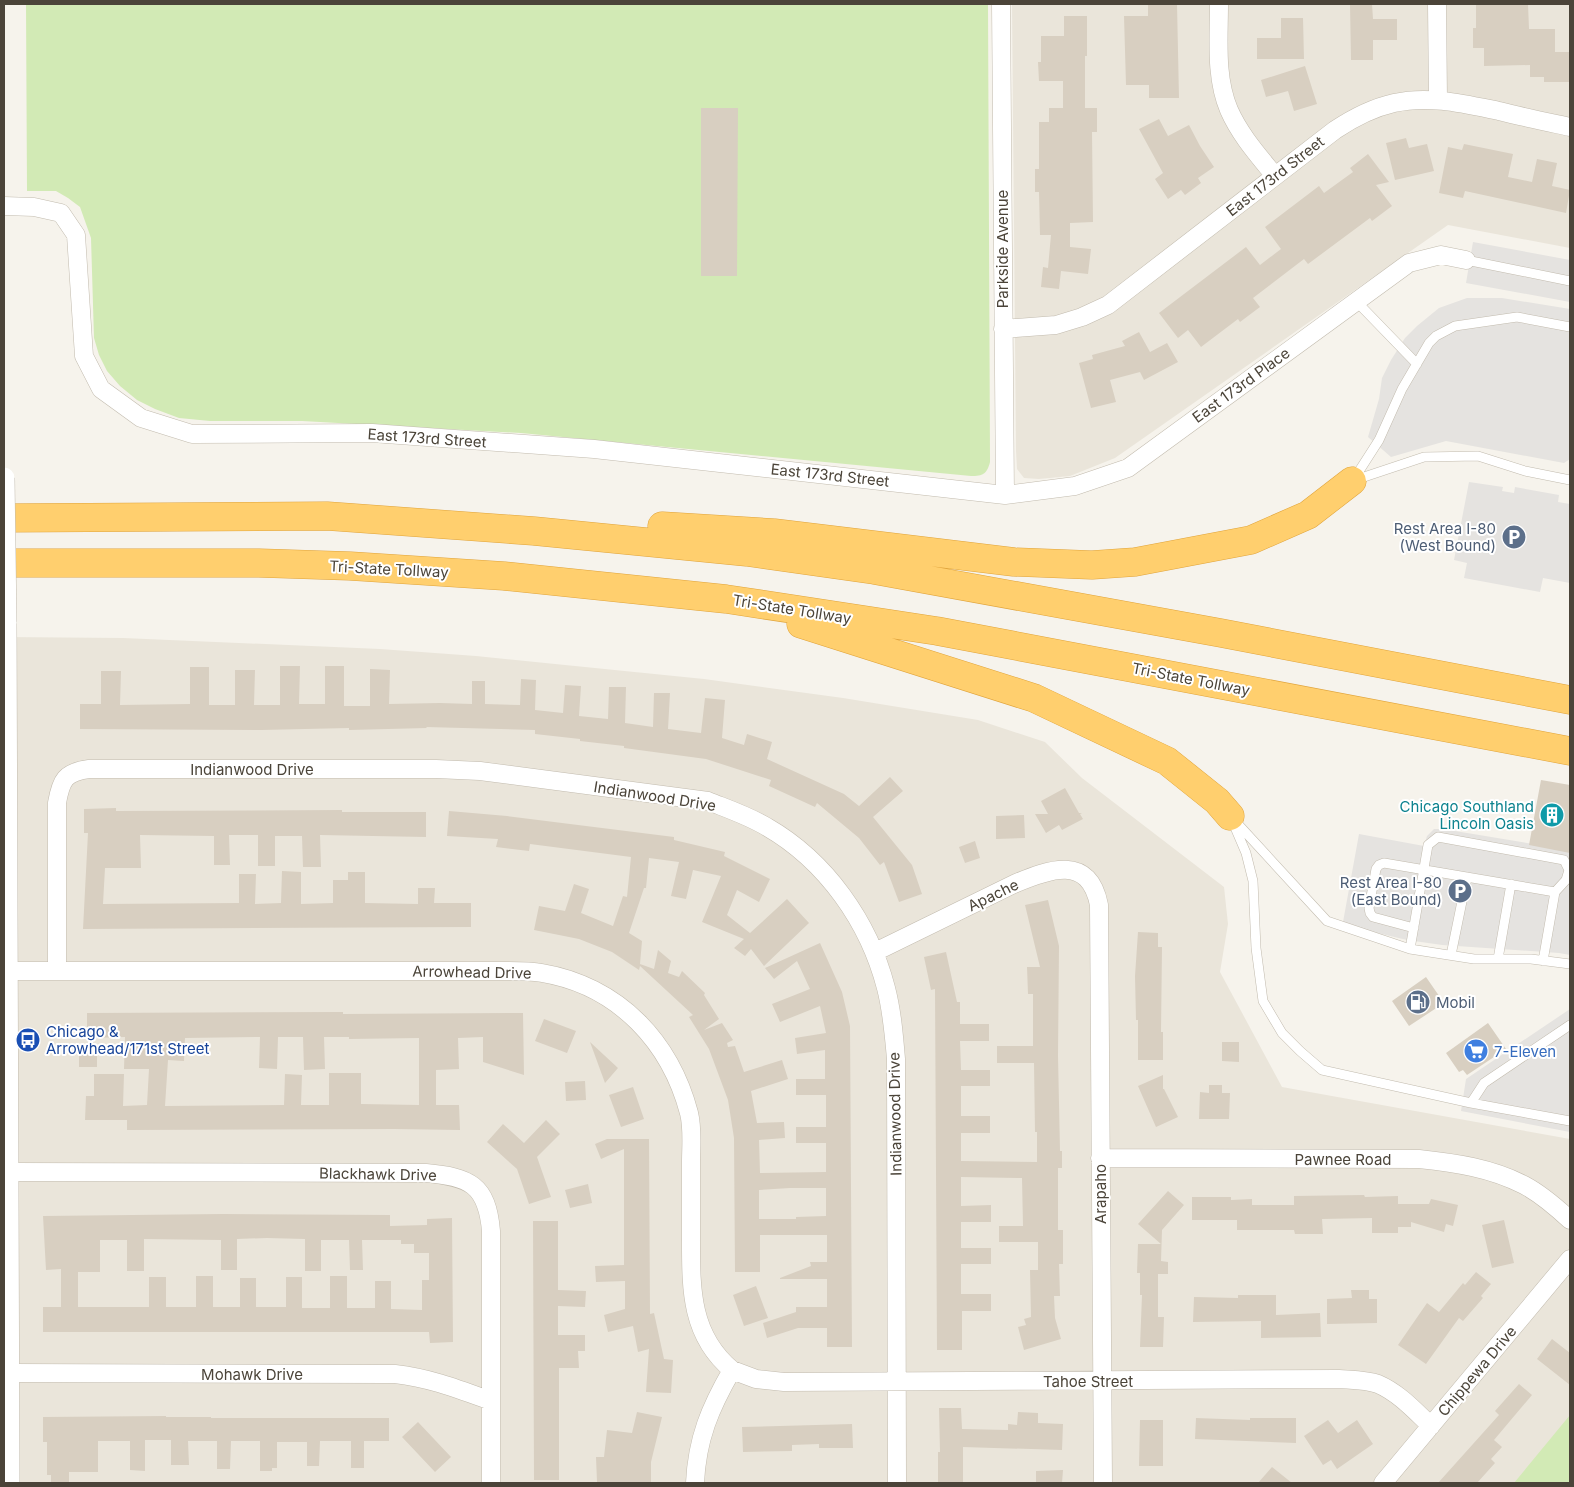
<svg xmlns="http://www.w3.org/2000/svg" width="1574" height="1487" font-family="Inter,sans-serif">
	<style>
		.residential { fill: #eae5da }
		.green { fill: #d2eab5 }
		.parking { fill: #e5e3e0 }
		.building { fill: #d8cfc1; fill-rule: evenodd }
		.lines { fill: none; stroke-linecap: round; stroke-linejoin: round }
		.service-casing { stroke: #c2bbae; stroke-width: 10 }
		.minor-casing { stroke: #c2bbae; stroke-width: 19 }
		.tertiary-casing { stroke: #c2bbae; stroke-width: 22 }
		.motorway-casing { stroke: #e0a43c; stroke-width: 29 }
		.service { stroke: #fff; stroke-width: 9 }
		.minor { stroke: #fff; stroke-width: 18 }
		.tertiary { stroke: #fff; stroke-width: 21 }
		.motorway { stroke: #ffcf6e; stroke-width: 28 }
		.tertiary-bridge-casing { stroke: #c2bbae; stroke-width: 22; stroke-linecap: butt }
		.tertiary-bridge { stroke: #fff; stroke-width: 21 }
		.labels { text-anchor: middle; dominant-baseline: central; stroke-width: 4; stroke-linejoin: round; paint-order: stroke }
		.street-label { font-size: 15px; fill: #4b4439; stroke: #fff }
		.service-label { font-size: 15px; fill: #4e5e75; stroke: #fff; text-anchor: end }
		.culture-label { font-size: 15px; fill: #0d838f; stroke: #fff; text-anchor: end }
		.transit-label { font-size: 15px; fill: #164399; stroke: #fff; text-anchor: start }
		.shop-label { font-size: 15px; fill: #366cbe; stroke: #fff; text-anchor: start }
	</style>
	<rect width="100%" height="100%" fill="#f6f3ec"/>
	<!-- residential -->
	<path class="residential" d="M1012 4H1570V248L1448 225 1115 458 1070 476 1039 479 1024 478 1017 469 1016 451Z
		M4 637 123 638 380 649 476 656 704 679 843 698 978 720 1045 742 1082 778 1224 887 1228 924 1220 972 1282 1087 1570 1139V1420L1517 1483H4Z"/>
	<!-- green -->
	<path class="green" d="M26 4H988L990 462C987 474 983 476 971 476L521 433 302 421H210L179 418 155 409 137 400 120 386 107 371 99 355 94 338 91 238 80 207 68 198 56 191H27Z
		M1570 1415V1483H1514Z"/>
	<!-- parking -->
	<path class="parking" d="M1473 242 1570 260V302L1466 283Z
		M1467 298H1502L1570 309V459L1564 463 1446 441 1391 457 1368 437 1379 399 1382 378 1391 360 1405 338 1417 326 1439 308Z
		M1469 482 1503 487 1502 491 1514 493 1515 487 1559 495 1558 502 1570 504V583L1543 578 1540 592 1464 578 1467 563 1454 560Z
		M1434 829H1443L1570 850V955L1559 953 1442 945 1407 940 1361 929 1343 922 1359 834 1424 846 1427 836Z
		M1570 1009V1132L1461 1111 1466 1079Z"/>
	<!-- building -->
	<path class="building" d="M1148 4H1177L1179 98H1149V85H1126L1124 16H1148Z
		M1350 4H1372L1373 19H1397V40H1373V60H1351Z
		M1476 4H1528L1529 29H1555V52H1569V82H1544V77H1530V65L1484 66V48H1473V28H1476Z
		M1064 16H1087V56H1085V108H1097V132H1092L1093 222 1070 223V247L1091 249 1088 274 1061 271 1059 289 1041 287 1043 267 1048 268 1051 235H1040L1039 192H1035V169H1039V122H1049V108H1063V81H1039L1038 62H1041V36H1064Z
		M1281 18H1303L1304 59H1257V38H1281Z
		M1305 66 1317 104 1294 111 1288 91 1266 97 1261 80Z
		M701 108H738L737 276H701Z
		M1159 119 1168 136 1189 125 1200 146 1214 167 1198 178 1201 183 1185 195 1181 190 1168 199 1155 179 1163 173 1139 129Z
		M1406 138 1409 148 1427 144 1434 171 1395 180 1386 143Z
		M1464 144 1513 154 1508 177 1532 182 1537 159 1557 163 1552 186 1570 190 1566 213 1465 191 1463 198 1439 193 1448 147 1462 150Z
		M1368 154 1389 182 1376 185 1392 206 1372 221 1370 218 1308 264 1304 259 1253 298 1260 307 1240 322 1238 319 1201 347 1188 330 1178 338 1159 313 1246 247 1260 265 1281 249 1265 227 1319 186 1324 193 1353 172 1350 168Z
		M1139 332 1150 352 1167 343 1178 362 1144 380 1140 372 1110 380 1116 402 1091 408 1079 363 1093 359 1092 355 1125 346 1122 341Z
		M280 666H300L299 704H325V666H344V706H370V669L390 670 389 704 440 703 472 704V681H485V704L520 705 521 679 536 680 535 710 563 713 565 685 581 686 579 716 608 719 609 687H626L625 723 653 727 654 693H670L668 729 701 733 705 698 725 700 722 738 744 745 747 734 772 742 767 759 844 794 859 806 890 777 903 791 873 817 912 865 922 894 899 902 884 862 880 865 859 838 817 803 815 807 769 786 771 780 706 759 624 748V746L580 741V739L535 734V730L426 727 427 728 349 730V728L261 730 80 729V704H101V671H121L120 705 190 704V667H209V705H235V670H255L254 705H280Z
		M1541 780 1570 785V853L1529 845Z
		M1065 788 1079 813H1082L1080 814 1083 819 1062 830 1059 825 1046 833 1035 814H1048L1041 801Z
		M116 808V811L342 810V812H426V837L320 835 321 867H303L302 836H275V866H258V835H229L230 865H214V836L140 835 141 868H105L103 904 239 903V874H256L255 904 281 903 282 871 301 872V904L333 903V880H348V872H365V903L418 904V888H435L434 903H471V927L83 929 88 833H84V809Z
		M449 811 507 816 674 837V840L725 852 724 856 770 879 759 902 737 890 727 915 750 933 787 899 809 923 764 966 751 949 745 956 734 948 744 939 702 922 721 876 693 870 686 899 671 896 679 862 649 858 646 888H644L629 933 642 941 640 964 654 969 658 950 671 961 668 973 679 977 682 971 705 993 704 995 719 1019 704 1030 722 1023 733 1040 727 1043 728 1047 735 1046 744 1072 782 1060 788 1079 751 1091 757 1123 784 1122 785 1138 759 1140 760 1173 826 1172V1143H796V1127H826V1095H796V1079H825V1050L797 1054 795 1038 826 1033 820 1006 780 1022 772 1004 810 989 797 961 774 979 765 968 820 943 842 992 850 1026 852 1347H827V1328H798L767 1338 763 1323 796 1312V1307H827V1279H780V1278L811 1266 810 1262H827V1235H760V1272H735L734 1138 728 1100 709 1049 689 1017 693 1015 640 966 639 970 612 952 579 939 534 930 539 906 565 911 574 884 589 889 581 913 613 926 623 896 627 897 631 857 530 844 529 851 496 847 498 839 447 836ZM790 1188H826V1216L796 1217V1219H759V1190Z
		M1024 815 1025 838 996 839V816Z
		M975 841 980 858 965 863 959 847Z
		M1048 900 1059 946 1058 1056 1060 1151H1062V1168H1058V1230H1063V1264H1059L1060 1296H1054L1055 1318 1061 1339 1024 1350 1018 1327 1026 1325 1024 1319 1031 1317 1030 1270H1038V1242H999V1226H1023L1022 1178 961 1177V1206L991 1205V1222H961V1248H991V1264H961V1294H991V1311H962V1350H937L935 989 931 990 924 957 946 952 957 1002H960V1024H989V1041H960L961 1070H990V1086H961V1116H990V1133H961V1161L1037 1162V1132H1035L1034 1063H997V1046H1033V994H1028L1027 967H1040L1025 905Z
		M1138 932 1158 933V947H1162L1161 1032H1163V1060H1138V1020H1136L1135 976Z
		M1426 977 1444 1003 1409 1026 1392 1001Z
		M343 1012V1014L523 1013 524 1075 483 1062V1037L458 1038 459 1069 436 1070V1105H459L460 1130 394 1129 127 1130V1120H85L86 1096H94V1074H124L123 1106 147 1105 149 1069H124L125 1037 87 1038V1013ZM260 1037 259 1068 277 1069 278 1037H303L304 1070 325 1069 324 1037H349V1039L419 1038V1105L361 1104V1073H329V1105H301L302 1075 285 1074 284 1105 165 1106 168 1060 184 1061 185 1038Z
		M544 1019 576 1031 567 1053 535 1041Z
		M1488 1023 1506 1049 1467 1075 1463 1070 1459 1072 1446 1053Z
		M590 1042 618 1068 605 1083Z
		M1222 1042H1239V1062L1222 1061Z
		M79 1048H97V1067H79Z
		M1163 1075V1089H1164L1178 1117 1156 1127 1138 1086Z
		M585 1081 586 1100 566 1101 565 1082Z
		M1209 1085H1222V1093H1230L1229 1119H1199L1200 1092 1209 1093Z
		M633 1087 644 1119 621 1127 609 1095Z
		M546 1120 560 1134 537 1157 551 1197 529 1204 517 1169 487 1142 503 1124 524 1143Z
		M607 1139H649L650 1314 654 1313 664 1359 673 1360 671 1393 646 1392 649 1349 638 1352 633 1326 608 1332 604 1315 625 1309V1281L596 1282 595 1266 624 1265V1149L601 1159 595 1144Z
		M588 1184 592 1203 570 1208 565 1190Z
		M1168 1191 1184 1205 1162 1230 1161 1261 1168 1262V1274H1158V1317H1164L1163 1347H1140L1142 1295H1140V1273H1137L1138 1244H1161L1138 1224Z
		M1364 1195 1365 1197 1398 1196V1204H1429L1431 1199 1458 1205 1453 1226 1446 1224 1444 1232 1411 1222V1227H1398V1233H1372V1218L1322 1219 1323 1234H1295L1294 1230H1237V1220H1192V1197H1231V1200L1252 1199V1205H1294V1196Z
		M223 1214 390 1215V1226L427 1225V1219L452 1218 453 1342 430 1343 429 1332H43V1307H61V1269L46 1270 43 1216ZM267 1238 305 1239V1271H321V1240H349L350 1270H363L362 1240H401V1244H414V1253H429V1280H422V1310L391 1309V1281H375V1308H347V1276H330V1308H302V1277H286V1307H256V1278H240V1307H213V1276H196V1307H166V1277H149V1307H78V1272H100V1240H127V1271H144V1239L221 1240V1270H237V1239Z
		M1504 1220 1514 1263 1492 1268 1482 1225Z
		M533 1221H558V1290L586 1291 585 1307 558 1306V1335H585V1351H578L579 1368H559V1480H534Z
		M1476 1272 1491 1284 1481 1296 1483 1298 1463 1321 1459 1318 1426 1364 1398 1345 1427 1303 1439 1312 1463 1283 1465 1285Z
		M756 1286 768 1318 744 1326 733 1295Z
		M1351 1290H1369V1299H1377V1323L1327 1324V1299L1352 1298Z
		M1238 1295H1276V1315L1320 1313 1321 1337 1261 1338V1321L1193 1322 1194 1297 1238 1298Z
		M1552 1339 1570 1353V1385L1537 1359Z
		M1519 1384 1532 1395 1494 1440 1502 1447 1491 1459 1495 1463 1477 1483H1438L1499 1415 1495 1411Z
		M939 1408H961L962 1429 1008 1430V1424L1017 1425 1018 1412 1038 1413V1423L1063 1424 1062 1450 963 1447V1483H938V1452H940Z
		M637 1412 662 1417 651 1462V1483L597 1482 596 1457H604L607 1430 632 1433Z
		M166 1416V1417H211V1418H389V1441H364V1468H351V1441H320L319 1466H307V1442H277V1468H272V1471H260V1441H231L230 1469H217V1441H188L189 1465H171V1440H145V1471L130 1470V1441H98V1472H69V1483H51V1475H47V1442H43V1417Z
		M1196 1418 1250 1420V1418H1296V1443L1195 1439Z
		M1140 1420H1163V1466H1139Z
		M1328 1420 1338 1433 1357 1420 1373 1444 1337 1469 1331 1460 1323 1465 1304 1436Z
		M418 1422 451 1457 435 1472 402 1437Z
		M852 1424 853 1448H819V1444L792 1445V1451L743 1452 742 1427Z
		M1272 1467 1292 1483H1258Z
		M1063 1470 1062 1483H1036V1471Z"/>
	<g class="lines">
		<defs>
			<path id="service" d="M1466 260 1570 281
				M1356 301 1417 364
				M1354 479 1379 440 1402 389 1429 343 1436 336 1455 326 1517 317 1570 327
				M1355 480 1424 457 1478 456 1525 471 1570 480
				M1231 818 1246 853 1253 881 1256 948 1263 1001 1282 1033 1300 1051 1322 1070 1471 1103 1570 1121
				M1235 821 1327 921 1410 949 1474 959H1531L1570 964
				M1414 928 1373 917 1370 913 1369 908 1376 869 1379 865 1384 863 1555 892
				M1410 949 1428 845 1438 837 1564 860 1569 870 1566 880 1555 892 1543 961
				M1451 955 1467 877
				M1498 959 1511 884
				M1471 1103 1484 1083 1570 1025"/>
			<path id="minor" d="M1001 4 1005 495
				M1219 4C1219 39 1215 77 1229 110 1240 135 1258 155 1275 176
				M1437 4 1438 100
				M4 206 34 207 61 213 76 235 84 356 101 389 141 418 192 434 372 433 594 449 1005 495 1075 486 1128 468 1409 263 1441 255 1466 260
				M1003 329 1056 325 1082 317 1108 305 1335 130C1353 118 1372 108 1394 103 1429 95 1465 104 1499 111 1523 117 1547 122 1570 127
				M875 952 1014 884C1049 869 1089 854 1099 905L1103 1483
				M8 971H508C519 971 531 971 542 973 578 979 612 996 638 1022 663 1047 680 1079 689 1113 693 1129 691 1147 691 1162 691 1188 691 1213 691 1238 691 1288 690 1335 732 1370 710 1408 697 1439 695 1483
				M57 971V803C61 780 65 772 89 769H436L480 771 708 801C728 809 749 816 767 827 826 861 869 922 886 988 892 1011 894 1035 896 1059L897 1483
				M1100 1158 1419 1159C1456 1163 1491 1168 1524 1185 1541 1194 1556 1207 1570 1220
				M8 1172 426 1173C469 1177 487 1184 491 1231V1483
				M732 1370 756 1379 784 1382 1339 1379C1352 1380 1367 1380 1378 1384 1399 1393 1415 1411 1431 1426
				M9 1373 395 1374C430 1378 458 1389 491 1401
				M1383 1483 1570 1259"/>
			<path id="tertiary" d="M6 622 9 1483"/>
			<path id="motorway" d="M4 518 327 516 534 531 747 552 874 570 1221 633 1570 700
				M662 526 774 533 1014 562 1092 565 1135 562 1251 540 1308 515 1352 481
				M4 563H259L350 566 504 576 726 599 937 631 1570 751
				M801 624 1034 698 1167 761 1217 801 1230 816"/>
		</defs>
		<!-- service casing -->
		<use href="#service" class="service-casing"/>
		<!-- minor casing -->
		<use href="#minor" class="minor-casing"/>
		<!-- tertiary casing -->
		<use href="#tertiary" class="tertiary-casing"/>
		<!-- motorway casing -->
		<use href="#motorway" class="motorway-casing"/>
		<!-- service -->
		<use href="#service" class="service"/>
		<!-- minor -->
		<use href="#minor" class="minor"/>
		<!-- tertiary -->
		<use href="#tertiary" class="tertiary"/>
		<!-- motorway -->
		<use href="#motorway" class="motorway"/>
		<defs>
			<path id="tertiary-bridge" d="M4 478 6 622"/>
		</defs>
		<!-- tertiary-bridge casing -->
		<use href="#tertiary-bridge" class="tertiary-bridge-casing"/>
		<!-- tertiary-bridge -->
		<use href="#tertiary-bridge" class="tertiary-bridge"/>
	</g>
	<!-- icons -->
	<defs>
		<symbol id="parking-disc" viewBox="-11 -11 22 22"><circle r="9.5" fill="#5c6f8a" stroke="#fff"/><path d="M-3.5-5.5H1a3.5 3.5 0 0 1 0 7H-1V5.5H-3.5ZM-1-3.4V-.6H.8a1.4 1.4 0 0 0 0-2.8Z" fill="#fff"/></symbol>
		<symbol id="building-disc" viewBox="-11 -11 22 22"><circle r="9.5" fill="#0f9aa8" stroke="#fff"/><path d="M-4-6H4V6H1V3H-1V6H-4ZM-2.5-4.3h1.7v1.8h-1.7ZM.8-4.3h1.7v1.8H.8ZM-2.5-1h1.7V.8h-1.7ZM.8-1h1.7V.8H.8Z" fill="#fff"/></symbol>
		<symbol id="fuel-disc" viewBox="-11 -11 22 22"><circle r="9.5" fill="#5c6f8a" stroke="#fff"/><path d="M-5.5-6h7V0h2V4h1.3V-2.5L3-4.5l.8-.8L6-3V5H2.5V1h-1V6h-7ZM-4.2-4.7v3.2H.2V-4.7Z" fill="#fff"/></symbol>
		<symbol id="bus-disc" viewBox="-11 -11 22 22"><circle r="9.5" fill="#1a4fb4" stroke="#fff"/><path d="M-5-6H5V4H4V6H2V4H-2V6H-4V4H-5ZM-3.5-4V0h7V-4ZM-3.5 1.2v1.5H-2V1.2ZM2 1.2v1.5H3.5V1.2Z" fill="#fff"/></symbol>
		<symbol id="supermarket-disc" viewBox="-11 -11 22 22"><circle r="9.5" fill="#3f7fe0" stroke="#fff"/><path d="M-6-5.5h2.5l.6 2H6L4.5 2H-2.5L-4.4-4H-6ZM-1.5 3.2a1.3 1.3 0 1 0 .1 0ZM3 3.2a1.3 1.3 0 1 0 .1 0Z" fill="#fff"/></symbol>
	</defs>
	<g fill-rule="evenodd">
		<use href="#parking-disc" x="1500" y="523" width="28" height="28"/>
		<use href="#building-disc" x="1538" y="801" width="28" height="28"/>
		<use href="#parking-disc" x="1446" y="877" width="28" height="28"/>
		<use href="#fuel-disc" x="1404" y="988" width="28" height="28"/>
		<use href="#bus-disc" x="14" y="1026" width="28" height="28"/>
		<use href="#supermarket-disc" x="1462" y="1037" width="28" height="28"/>
	</g>
	<g class="labels">
		<!-- street labels -->
		<g class="street-label">
			<text transform="translate(1275 176) rotate(-38)">East 173rd Street</text>
			<text transform="translate(1002 249) rotate(-90)">Parkside Avenue</text>
			<text transform="translate(1241 385) rotate(-36)">East 173rd Place</text>
			<text transform="translate(427 438) rotate(4)">East 173rd Street</text>
			<text transform="translate(830 475) rotate(6)">East 173rd Street</text>
			<text transform="translate(389 569) rotate(3)">Tri-State Tollway</text>
			<text transform="translate(792 609) rotate(9)">Tri-State Tollway</text>
			<text transform="translate(1191 679) rotate(11)">Tri-State Tollway</text>
			<text x="252" y="769">Indianwood Drive</text>
			<text transform="translate(655 796) rotate(9)">Indianwood Drive</text>
			<text transform="translate(993 895) rotate(-26)">Apache</text>
			<text transform="translate(472 972) rotate(1)">Arrowhead Drive</text>
			<text transform="translate(895 1114) rotate(-91)">Indianwood Drive</text>
			<text x="1343" y="1159">Pawnee Road</text>
			<text transform="translate(378 1174) rotate(1)">Blackhawk Drive</text>
			<text transform="translate(1100 1194) rotate(-90)">Arapaho</text>
			<text transform="translate(1477 1371) rotate(-50)">Chippewa Drive</text>
			<text x="252" y="1374">Mohawk Drive</text>
			<text x="1088" y="1381">Tahoe Street</text>
		</g>
		<!-- service labels -->
		<g class="service-label">
			<text x="1496" y="528">Rest Area I-80<tspan x="1496" dy="17">(West Bound)</tspan></text>
			<text x="1442" y="882">Rest Area I-80<tspan x="1442" dy="17">(East Bound)</tspan></text>
			<text x="1436" y="1002" text-anchor="start">Mobil</text>
		</g>
		<!-- culture labels -->
		<g class="culture-label">
			<text x="1534" y="806">Chicago Southland<tspan x="1534" dy="17">Lincoln Oasis</tspan></text>
		</g>
		<!-- transit labels -->
		<g class="transit-label">
			<text x="46" y="1031">Chicago &amp;<tspan x="46" dy="17">Arrowhead/171st Street</tspan></text>
		</g>
		<!-- shop labels -->
		<g class="shop-label">
			<text x="1494" y="1051">7-Eleven</text>
		</g>
	</g>
	<!-- border -->
	<rect width="1574" height="1487" fill="none" stroke="#4b4439" stroke-width="10"/>
</svg>
